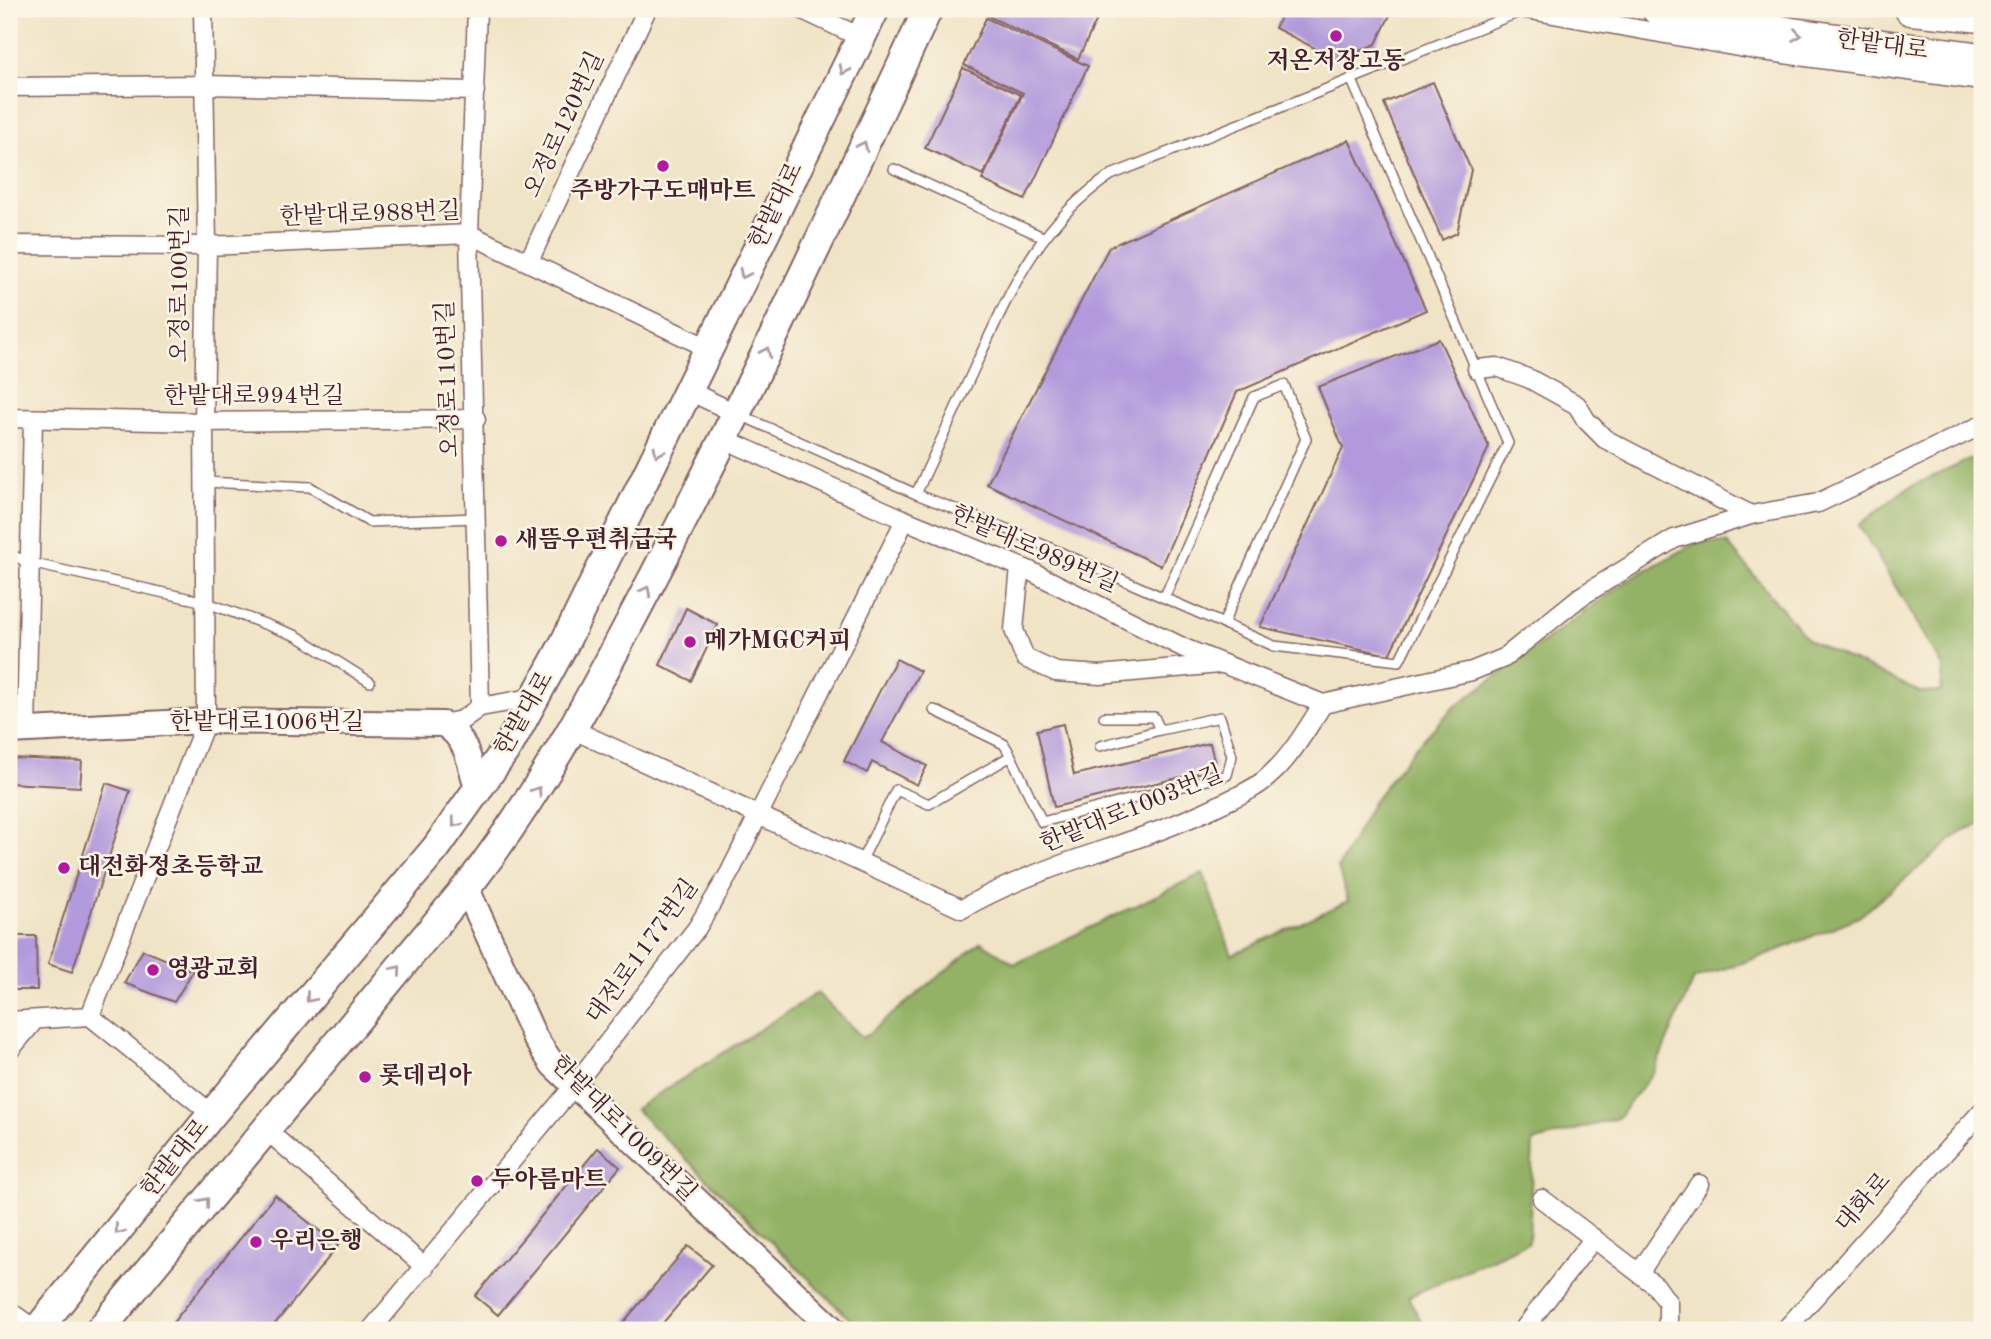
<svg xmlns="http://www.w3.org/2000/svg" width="1991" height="1339" font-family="'Old Standard TT','Noto Serif KR',serif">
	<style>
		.forest { fill: #93b265; stroke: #6e6848; stroke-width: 2 }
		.building { fill: #b199dc }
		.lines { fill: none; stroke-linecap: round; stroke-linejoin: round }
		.lane-casing { stroke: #846461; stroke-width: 12 }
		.street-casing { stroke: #846461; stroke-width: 21 }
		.secondary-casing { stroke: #846461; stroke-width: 28 }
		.primary-casing { stroke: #846461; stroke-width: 32 }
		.highway-casing { stroke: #846461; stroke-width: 35 }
		.lane { stroke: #fff; stroke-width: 9 }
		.street { stroke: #fff; stroke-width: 18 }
		.secondary { stroke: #fff; stroke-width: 24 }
		.primary { stroke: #fff; stroke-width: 28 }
		.highway { stroke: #fff; stroke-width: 32 }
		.oneway { stroke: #ae9aa0 }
		.poi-dot { fill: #b5179e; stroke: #fcf5e5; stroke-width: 2.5 }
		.labels { text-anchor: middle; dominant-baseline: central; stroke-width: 5; stroke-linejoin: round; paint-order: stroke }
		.street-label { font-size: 24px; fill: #4a1f2b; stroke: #fcf5e5 }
		.poi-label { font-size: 24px; font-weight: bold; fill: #4a1f2b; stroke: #fcf5e5; text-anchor: start }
	</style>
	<rect width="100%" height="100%" fill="#fcf5e5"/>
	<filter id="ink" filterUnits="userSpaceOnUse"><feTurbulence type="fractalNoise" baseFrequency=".0143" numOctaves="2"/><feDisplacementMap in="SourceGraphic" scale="14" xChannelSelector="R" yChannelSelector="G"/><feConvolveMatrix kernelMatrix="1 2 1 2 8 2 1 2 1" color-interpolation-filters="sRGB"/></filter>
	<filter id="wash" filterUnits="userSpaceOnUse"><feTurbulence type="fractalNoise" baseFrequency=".00686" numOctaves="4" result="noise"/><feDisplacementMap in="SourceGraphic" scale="28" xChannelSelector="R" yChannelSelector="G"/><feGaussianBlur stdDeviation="1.57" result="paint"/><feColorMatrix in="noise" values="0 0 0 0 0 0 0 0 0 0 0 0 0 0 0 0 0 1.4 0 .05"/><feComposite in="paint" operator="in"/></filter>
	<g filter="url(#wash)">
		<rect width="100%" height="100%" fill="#f0e4c6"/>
		<!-- forest -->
		<path class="forest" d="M1982 454V824L1964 830 1859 917 1774 952 1694 979 1654 1071 1618 1118 1533 1142 1529 1242 1408 1297 1426 1330H861L635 1109 817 993 863 1038 981 942 1015 964 1203 873 1232 955 1348 901 1338 868 1374 800 1414 749 1454 707 1631 578 1698 542 1727 543 1808 640 1920 692 1941 691 1943 667 1859 525 1907 488Z"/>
		<g id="blocks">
			<!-- building -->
			<path class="building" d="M990 9H1102L1078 59 986 15Z
				M1284 9H1393L1376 44 1338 60 1275 28Z
				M986 18 1088 66 1025 200 982 180 1023 93 964 65Z
				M963 68 1021 95 983 175 925 148Z
				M1433 82 1471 170 1457 233 1442 240 1384 103Z
				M1349 140 1426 310 1237 392 1161 566 987 484 1109 247Z
				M1439 339 1489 447 1389 655 1260 627 1343 448 1318 387Z
				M686 608 718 625 691 681 660 665Z
				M896 659 920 671 882 742 927 766 917 785 872 762 867 773 844 761Z
				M1063 724 1074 775 1210 743 1216 769 1054 807 1037 730Z
				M9 758 82 761 80 787 9 783Z
				M106 783 130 791 72 972 48 964Z
				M9 936H36L37 990H9Z
				M143 950 193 971 174 1002 124 983Z
				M598 1148 620 1167 498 1315 475 1296Z
				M275 1195 338 1246 270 1330H170L168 1329Z
				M688 1246 712 1265 657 1330H617Z"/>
		</g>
	</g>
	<g filter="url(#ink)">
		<use href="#blocks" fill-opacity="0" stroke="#846461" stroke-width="2"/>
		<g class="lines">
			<defs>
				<path id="lane" d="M894 169 1043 237
					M740 415 916 494C937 449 958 404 979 358 1014 283 1040 223 1111 175L1527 9
					M204 482 310 487 369 522 477 518
					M916 494 1007 529 1274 646 1399 661 1508 443 1351 78
					M9 554 30 563 205 602 297 636 370 682
					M1164 598 1254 397 1284 385 1306 439 1223 624
					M934 710 1004 744 1011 756
					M1100 746 1160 730
					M861 862 896 790 929 804 1011 756 1042 822 1227 775 1232 756 1220 717 1160 730 1154 717H1104"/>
				<path id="street" d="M801 9 860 37
					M1525 9 1755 50 1982 81
					M9 87 204 85 475 91
					M9 245 207 246 469 234 708 348
					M529 261 647 9
					M1477 369 1497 367 1530 379 1577 405 1586 420 1605 439 1751 515
					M687 390 737 414
					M9 418 204 422 476 419
					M724 439 905 520 1028 570 1184 648 1323 704
					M1020 567 1014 630 1025 658 1056 672 1100 675 1219 664
					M480 707 537 697
					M443 724 462 720 480 707 469 234 477 9
					M574 730 962 909C1042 862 1136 846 1219 805 1235 797 1256 789 1269 776 1292 756 1307 728 1323 704L1472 671 1504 658 1580 597 1674 539 1751 515 1818 503 1982 425
					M26 731 33 419
					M90 1016 206 721 204 422 207 246 203 9
					M9 1021 90 1016 212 1114
					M9 1051 34 1021
					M265 1129 425 1267
					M1542 1199 1656 1286 1668 1303V1330
					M1639 1273 1699 1184
					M9 1311 36 1330
					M371 1330 573 1087 697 928 730 872 905 520
					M1523 1330 1594 1238
					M1785 1330 1982 1111"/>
				<path id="secondary" d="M9 731 206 721 443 724C468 737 471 768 478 793
					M466 887 535 1038 553 1065 834 1330"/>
				<path id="primary" d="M37 1330 212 1114 436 848 509 745 564 644 875 9
					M100 1330 474 878C554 773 606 668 667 551 759 373 843 190 928 9"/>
				<path id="highway" d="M1658 9 1792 34 1982 59
					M1911 9 1982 16"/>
			</defs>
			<!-- lane casing -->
			<use href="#lane" class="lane-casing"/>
			<!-- street casing -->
			<use href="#street" class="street-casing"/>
			<!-- secondary casing -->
			<use href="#secondary" class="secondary-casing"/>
			<!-- primary casing -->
			<use href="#primary" class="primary-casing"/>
			<!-- highway casing -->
			<use href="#highway" class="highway-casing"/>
			<!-- lane -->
			<use href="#lane" class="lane"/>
			<!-- street -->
			<use href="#street" class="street"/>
			<!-- secondary -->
			<use href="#secondary" class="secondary"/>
			<!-- primary -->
			<use href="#primary" class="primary"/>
			<!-- highway -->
			<use href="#highway" class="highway"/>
		</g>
		<!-- one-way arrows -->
		<defs><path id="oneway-chevron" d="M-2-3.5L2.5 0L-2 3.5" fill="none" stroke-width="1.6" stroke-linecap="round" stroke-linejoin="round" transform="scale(1.75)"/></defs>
		<g class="oneway">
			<use href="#oneway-chevron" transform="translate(1797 35) rotate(8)"/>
			<use href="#oneway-chevron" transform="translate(844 70) rotate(116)"/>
			<use href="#oneway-chevron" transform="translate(863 146) rotate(-65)"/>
			<use href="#oneway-chevron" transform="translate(744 274) rotate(116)"/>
			<use href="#oneway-chevron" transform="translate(766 352) rotate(-65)"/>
			<use href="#oneway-chevron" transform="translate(658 452) rotate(116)"/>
			<use href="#oneway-chevron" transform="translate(646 591) rotate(-63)"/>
			<use href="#oneway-chevron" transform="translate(537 791) rotate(-57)"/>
			<use href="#oneway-chevron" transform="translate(456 823) rotate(127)"/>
			<use href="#oneway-chevron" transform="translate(397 970) rotate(-50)"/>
			<use href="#oneway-chevron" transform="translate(310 998) rotate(130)"/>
			<use href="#oneway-chevron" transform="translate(205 1202) rotate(-51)"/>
			<use href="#oneway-chevron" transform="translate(119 1230) rotate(129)"/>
		</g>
	</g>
	<!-- markers -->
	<g class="poi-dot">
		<circle cx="1336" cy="36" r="7"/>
		<circle cx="663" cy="166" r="7"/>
		<circle cx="501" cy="541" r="7"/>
		<circle cx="690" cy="642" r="7"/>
		<circle cx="64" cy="868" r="7"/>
		<circle cx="153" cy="970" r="7"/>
		<circle cx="365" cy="1077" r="7"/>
		<circle cx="477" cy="1181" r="7"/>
		<circle cx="256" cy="1242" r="7"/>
	</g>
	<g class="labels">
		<!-- street labels -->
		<g class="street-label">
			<text transform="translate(1882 46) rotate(8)">한밭대로</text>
			<text transform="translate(565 125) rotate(-65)">오정로120번길</text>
			<text transform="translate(777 206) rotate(-64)">한밭대로</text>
			<text transform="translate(370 215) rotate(-2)">한밭대로988번길</text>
			<text transform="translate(181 284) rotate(-90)">오정로100번길</text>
			<text transform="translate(449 379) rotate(-92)">오정로110번길</text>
			<text x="254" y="397">한밭대로994번길</text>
			<text transform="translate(1034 550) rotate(24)">한밭대로989번길</text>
			<text transform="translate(525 714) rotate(-60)">한밭대로</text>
			<text x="267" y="723">한밭대로1006번길</text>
			<text transform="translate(1132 810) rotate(-22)">한밭대로1003번길</text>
			<text transform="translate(643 952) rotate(-54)">대전로1177번길</text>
			<text transform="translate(623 1129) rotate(45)">한밭대로1009번길</text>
			<text transform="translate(176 1159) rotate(-51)">한밭대로</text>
			<text transform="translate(1864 1203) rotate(-49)">대화로</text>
		</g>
		<!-- poi labels -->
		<g class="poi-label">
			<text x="1336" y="62" text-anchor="middle">저온저장고동</text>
			<text x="663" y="192" text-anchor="middle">주방가구도매마트</text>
			<text x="515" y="541">새뜸우편취급국</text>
			<text x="704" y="642">메가MGC커피</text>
			<text x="78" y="868">대전화정초등학교</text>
			<text x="167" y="970">영광교회</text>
			<text x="379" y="1077">롯데리아</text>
			<text x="491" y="1181">두아름마트</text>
			<text x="270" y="1242">우리은행</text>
		</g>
	</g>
	<!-- margin -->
	<rect width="1991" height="1339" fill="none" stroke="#fcf5e5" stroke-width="35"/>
</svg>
